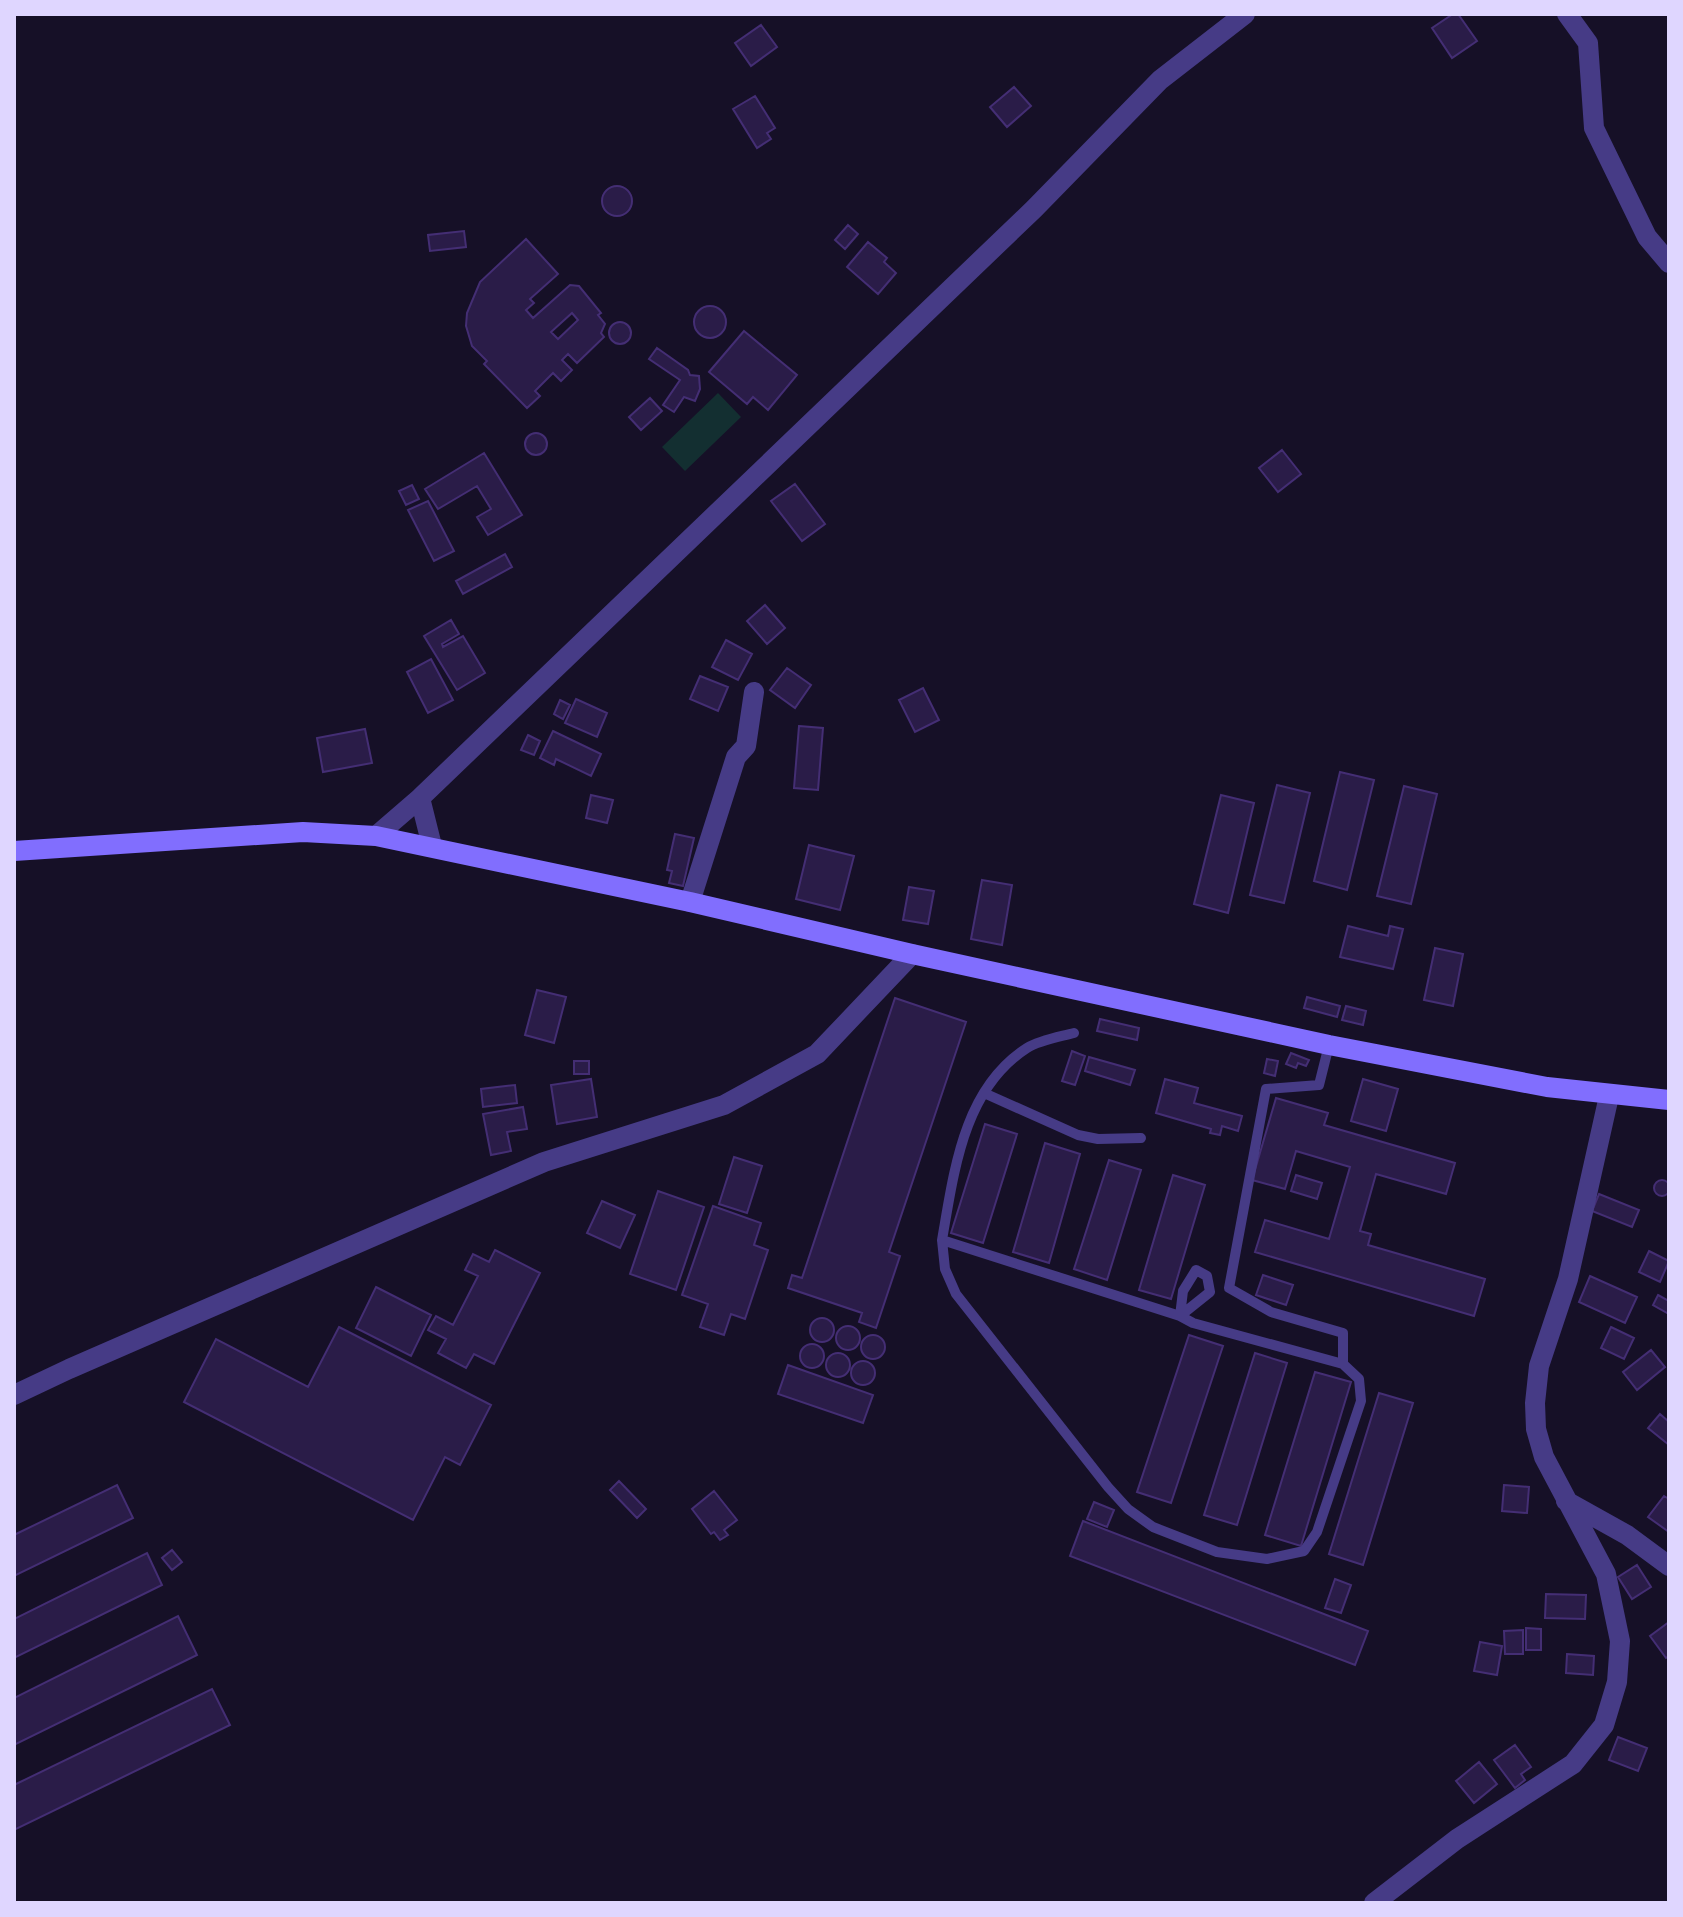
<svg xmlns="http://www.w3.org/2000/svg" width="1683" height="1917" font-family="Roboto,sans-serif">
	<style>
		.green { fill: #132f31 }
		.building { fill: #2a1c48; stroke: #442e74; stroke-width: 2; fill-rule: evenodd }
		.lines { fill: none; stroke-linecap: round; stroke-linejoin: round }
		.lane { stroke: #463b86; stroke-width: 10 }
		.street { stroke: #463b86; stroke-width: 20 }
		.secondary { stroke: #816efe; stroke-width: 20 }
	</style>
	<rect width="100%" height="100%" fill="#161027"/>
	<!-- green -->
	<path class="green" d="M718 393 741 417 685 471 662 447Z"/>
	<!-- building -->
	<path class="building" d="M1453 14H1458L1477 41 1452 58 1432 28Z
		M761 25 777 47 751 66 735 43Z
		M1014 87 1031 106 1007 127 990 107Z
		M755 96 775 128 767 133 771 139 757 148 733 109Z
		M602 201a15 15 0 1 1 30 0a15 15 0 1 1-30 0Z
		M848 225 858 234 845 249 835 240Z
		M464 231 466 247 430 251 428 235Z
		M526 239 558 274 530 299 534 303 526 310 533 318 570 285 579 286 601 313 598 315 605 324 601 333 604 337 577 363 568 354 562 360 572 370 561 381 553 373 535 391 540 396 527 408 484 364 487 361 472 346 466 326 467 313 480 282ZM572 313 578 320 558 339 551 332Z
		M868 242 887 258 884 262 896 273 878 294 847 267Z
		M694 322a16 16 0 1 1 32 0a16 16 0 1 1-32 0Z
		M609 333a11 11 0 1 1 22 0a11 11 0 1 1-22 0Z
		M744 331 797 375 768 410 753 397 747 404 709 372Z
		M657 348 688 370 690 375 699 376 700 389 695 401 684 397 674 412 663 405 680 380 649 359Z
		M650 398 662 411 641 430 629 417Z
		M525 444a11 11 0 1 1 22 0a11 11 0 1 1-22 0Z
		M1282 450 1301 474 1278 492 1259 468Z
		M484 453 522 515 488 535 477 517 491 509 477 486 438 509 425 489Z
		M795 484 825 524 802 541 771 501Z
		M412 485 419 499 406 505 399 491Z
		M428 501 454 551 434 561 408 510Z
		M505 554 512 567 463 594 456 581Z
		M765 605 785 628 767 644 747 621Z
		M451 620 459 634 442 644 443 647 463 636 485 673 457 690 424 636Z
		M726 640 752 654 738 680 712 667Z
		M431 659 453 700 428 713 407 672Z
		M787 668 811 685 795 708 770 690Z
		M700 676 728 687 718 711 690 699Z
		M923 688 939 720 915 732 899 700Z
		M576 699 607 713 597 737 565 723Z
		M560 700 570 705 563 719 554 714Z
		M799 726 823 728 818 790 794 788Z
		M365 729 372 763 323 772 317 738Z
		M553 731 601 754 591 776 556 759 554 765 540 758Z
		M528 735 540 741 534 755 521 750Z
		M1340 772 1374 780 1347 890 1314 881Z
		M1277 785 1310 793 1284 903 1250 895Z
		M1404 786 1437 794 1411 904 1377 896Z
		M591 795 613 800 607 823 586 818Z
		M1221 795 1254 803 1228 913 1194 904Z
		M675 834 694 838 683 886 669 883 672 871 667 870Z
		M809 845 854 856 840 910 796 899Z
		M982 880 1012 885 1002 945 971 939Z
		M909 887 934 891 928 924 903 920Z
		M1348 926 1388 936 1390 926 1403 929 1393 969 1340 957Z
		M1435 948 1463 954 1453 1006 1424 1000Z
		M537 990 566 997 554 1043 525 1035Z
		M1307 997 1340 1006 1337 1017 1304 1008Z
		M895 998 966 1022 889 1252 900 1256 876 1328 859 1322 862 1313 788 1288 792 1275 802 1278Z
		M1346 1006 1366 1011 1363 1025 1342 1020Z
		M1100 1019 1139 1028 1137 1040 1097 1031Z
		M1072 1051 1085 1056 1075 1085 1062 1081Z
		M1291 1053 1309 1060 1306 1066 1298 1063 1296 1068 1286 1064Z
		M1089 1057 1135 1070 1130 1085 1085 1071Z
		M1267 1059 1278 1061 1275 1076 1264 1073Z
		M574 1061H589V1074H574Z
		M591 1079 597 1117 557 1124 551 1085Z
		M1165 1079 1198 1088 1194 1103 1242 1116 1238 1131 1222 1126 1220 1135 1210 1133 1211 1129 1156 1113Z
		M1363 1079 1398 1089 1386 1131 1351 1121Z
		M515 1085 517 1103 483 1107 481 1089Z
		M1276 1098 1328 1113 1324 1125 1455 1163 1446 1194 1376 1174 1360 1231 1371 1234 1368 1245 1485 1279 1474 1316 1255 1252 1265 1220 1329 1239 1350 1167 1296 1151 1285 1189 1252 1180Z
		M523 1107 527 1129 507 1132 511 1151 491 1155 483 1114Z
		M985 1124 1017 1134 983 1243 951 1233Z
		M1045 1143 1080 1154 1049 1263 1013 1252Z
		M734 1157 762 1166 747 1213 719 1204Z
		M1109 1160 1141 1170 1107 1280 1074 1269Z
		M1173 1175 1205 1185 1171 1299 1139 1290Z
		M1296 1175 1322 1183 1317 1199 1291 1191Z
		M1654 1188a8 8 0 1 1 16 0a8 8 0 1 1-16 0Z
		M658 1191 704 1207 676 1290 630 1274Z
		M1599 1194 1639 1210 1632 1227 1592 1211Z
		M602 1201 635 1215 620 1248 587 1233Z
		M713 1206 761 1223 754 1245 768 1250 745 1319 731 1314 724 1335 700 1327 708 1304 682 1295Z
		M495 1250 540 1273 494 1364 474 1354 466 1368 438 1353 446 1339 428 1330 436 1316 453 1325 478 1276 465 1270 473 1254 489 1262Z
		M1649 1251 1669 1261 1660 1282 1639 1272Z
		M1263 1275 1293 1285 1286 1305 1256 1295Z
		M1590 1276 1637 1297 1625 1323 1579 1302Z
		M376 1287 431 1315 411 1356 356 1328Z
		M1658 1295 1669 1301V1314L1653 1305Z
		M810 1330a12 12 0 1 1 24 0a12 12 0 1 1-24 0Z
		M836 1338a12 12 0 1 1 24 0a12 12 0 1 1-24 0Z
		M339 1327 491 1405 460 1465 445 1457 413 1520 184 1402 216 1339 308 1387Z
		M1611 1327 1634 1338 1624 1359 1601 1348Z
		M1189 1335 1223 1346 1171 1503 1137 1492Z
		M861 1347a12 12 0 1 1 24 0a12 12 0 1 1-24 0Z
		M800 1356a12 12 0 1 1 24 0a12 12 0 1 1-24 0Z
		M1651 1350 1665 1367 1637 1390 1623 1372Z
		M1255 1353 1287 1363 1237 1525 1204 1515Z
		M826 1365a12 12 0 1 1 24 0a12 12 0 1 1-24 0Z
		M851 1373a12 12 0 1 1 24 0a12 12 0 1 1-24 0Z
		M788 1365 873 1395 863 1423 778 1394Z
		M1315 1372 1351 1382 1301 1546 1265 1535Z
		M1379 1393 1413 1403 1363 1565 1329 1554Z
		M1660 1414 1669 1422V1445L1648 1428Z
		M619 1481 646 1509 637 1518 610 1490Z
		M117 1485 133 1518 14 1576V1535Z
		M1504 1485 1529 1487 1527 1513 1502 1511Z
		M714 1491 737 1520 724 1530 728 1535 720 1540 714 1532 711 1534 692 1509Z
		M1664 1496 1669 1499V1532L1648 1517Z
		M1094 1502 1114 1510 1107 1527 1087 1519Z
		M1083 1521 1368 1631 1355 1665 1070 1556Z
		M172 1550 182 1562 172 1570 162 1558Z
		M147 1553 162 1585 14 1658V1619Z
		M1637 1565 1651 1587 1632 1599 1618 1577Z
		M1335 1579 1351 1585 1341 1613 1325 1608Z
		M1546 1594 1586 1595 1585 1619 1545 1618Z
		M178 1616 197 1655 14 1745V1698Z
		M1669 1622V1656L1666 1658 1650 1636Z
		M1526 1628 1541 1629V1650H1526Z
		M1523 1630V1654H1505L1504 1631Z
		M1480 1642 1502 1646 1497 1675 1474 1671Z
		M1567 1654 1594 1656 1593 1675 1566 1673Z
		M212 1689 230 1725 14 1830V1785Z
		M1618 1737 1647 1748 1638 1771 1609 1760Z
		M1515 1745 1531 1767 1521 1774 1525 1780 1515 1788 1494 1760Z
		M1479 1762 1497 1784 1474 1803 1456 1781Z"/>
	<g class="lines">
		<!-- lane -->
		<path class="lane" d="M1329 1045 1319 1085 1266 1089 1229 1288 1271 1312 1343 1333V1364
			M984 1093 1078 1135 1098 1139 1141 1138
			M942 1240 945 1269 956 1294 1108 1487 1128 1509 1153 1527 1217 1552 1267 1559 1304 1551 1317 1532 1361 1401 1359 1379 1343 1364 1193 1323 1180 1316 1183 1291 1196 1270 1207 1276 1210 1292 1180 1316 942 1240C954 1172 963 1089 1027 1048 1040 1040 1059 1037 1074 1033"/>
		<!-- street -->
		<path class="street" d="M1567 14 1588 43 1594 128 1647 237 1669 263
			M420 798 432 846
			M376 836 420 798 1034 209 1160 80 1245 14
			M690 902 736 757 746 746 754 692
			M14 1395 69 1369 544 1162 724 1105 817 1054 912 954
			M1566 1501 1627 1535 1669 1566
			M1374 1903 1457 1839 1573 1764 1604 1725 1617 1682 1620 1641 1606 1574 1544 1457 1536 1429 1535 1403 1539 1366 1568 1279 1609 1096"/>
		<!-- secondary -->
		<path class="secondary" d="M14 851 303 832 376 836 690 902 912 954 1329 1045 1547 1087 1669 1100"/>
	</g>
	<!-- border -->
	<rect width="1683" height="1917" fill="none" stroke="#dfd6ff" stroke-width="32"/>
</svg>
